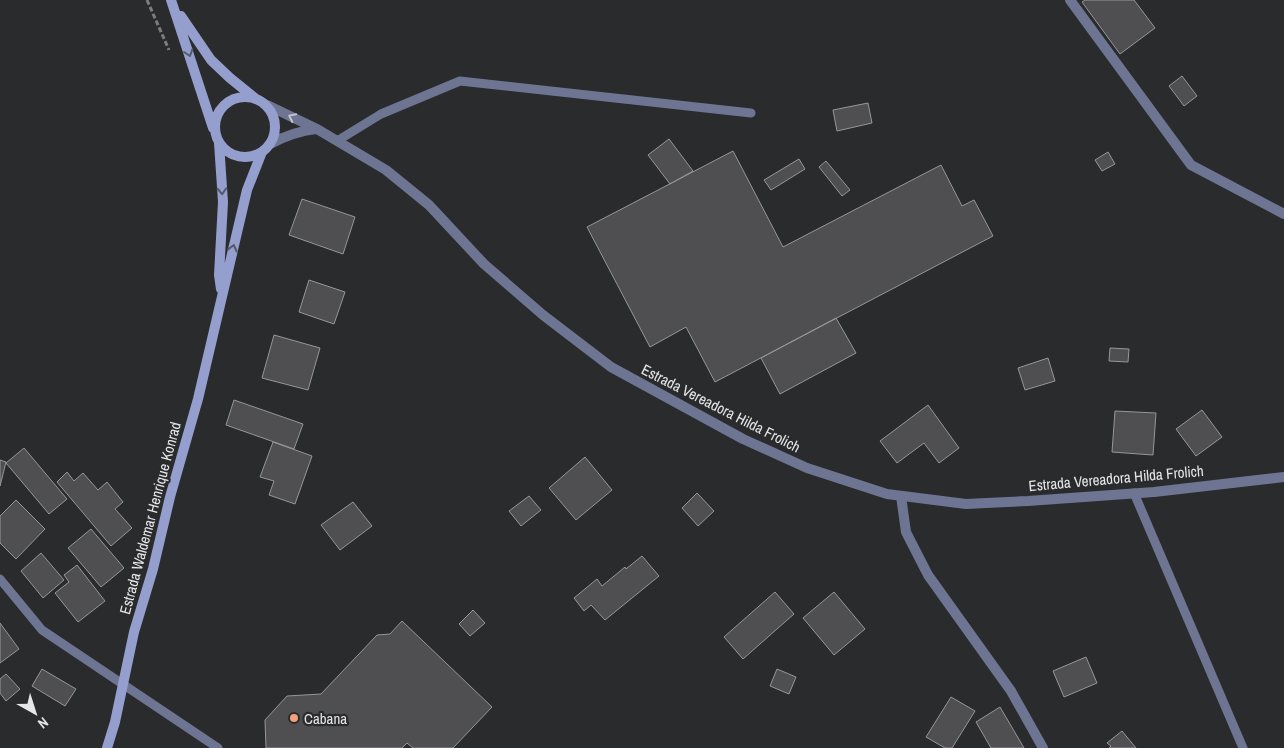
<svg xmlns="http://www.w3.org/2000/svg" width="1284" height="748" font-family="'Archivo Narrow',sans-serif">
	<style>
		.building { fill: #4f4f52; stroke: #969799 }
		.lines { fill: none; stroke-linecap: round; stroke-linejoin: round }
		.path { stroke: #7c7d7f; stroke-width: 3; stroke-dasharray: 5 2.5; stroke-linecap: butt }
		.service { stroke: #6e7592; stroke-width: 9 }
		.minor { stroke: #6e7592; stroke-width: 10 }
		.tertiary { stroke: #6e7592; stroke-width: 10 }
		.secondary { stroke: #959fce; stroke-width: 10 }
		.oneway { stroke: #55596d }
		.oneway2 { stroke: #c2c4ce }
		.poi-dot { fill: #f1a17b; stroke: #2a2b2d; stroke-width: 2 }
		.labels { text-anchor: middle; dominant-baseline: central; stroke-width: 4.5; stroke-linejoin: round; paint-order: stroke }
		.street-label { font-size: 15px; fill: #e6e6e8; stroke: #2a2b2d }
		.poi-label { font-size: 15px; fill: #e6e6e8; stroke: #2a2b2d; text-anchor: start }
	</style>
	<rect width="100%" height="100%" fill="#2a2b2d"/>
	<!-- building -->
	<path class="building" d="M1085 0H1134L1155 28 1120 54 1082 2Z
		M1182 76 1197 96 1184 106 1169 86Z
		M868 103 872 123 837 131 833 110Z
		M669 139 693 171 670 184 648 155Z
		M733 151 783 247 941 165 962 206 974 200 993 236 715 382 686 327 650 347 587 227Z
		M1108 152 1115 164 1102 171 1095 160Z
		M799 159 805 169 771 190 764 180Z
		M826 161 850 190 842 196 819 167Z
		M302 199 355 217 343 254 289 235Z
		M309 280 345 292 334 324 299 312Z
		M836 318 856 353 780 394 761 358Z
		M274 335 320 348 308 390 262 378Z
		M1110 348 1129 349 1128 362 1109 361Z
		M1048 358 1055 381 1025 390 1018 368Z
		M234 400 303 424 294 449 226 425Z
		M928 405 959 448 939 463 924 443 897 463 880 441Z
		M1202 410 1222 437 1196 456 1176 429Z
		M1115 411 1156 413 1153 455 1112 452Z
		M273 442 312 456 295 504 269 495 274 481 260 477Z
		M24 448 67 499 49 514 6 463Z
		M585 457 612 490 576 520 549 488Z
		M0 460 6 462 0 486Z
		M67 472 74 481 83 473 98 490 107 482 123 502 115 509 132 528 111 546 57 482Z
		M697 493 714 511 698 526 682 508Z
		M529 496 541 510 521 526 509 511Z
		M16 500 45 529 16 559 0 543V516Z
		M353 502 372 526 340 550 321 525Z
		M91 529 124 568 101 587 68 548Z
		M41 553 64 580 43 598 21 571Z
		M642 556 659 576 605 620 591 605 584 611 574 598 597 579 602 586 625 567 626 569Z
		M77 565 105 601 78 622 55 593 69 582 64 575Z
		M775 592 794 614 743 659 724 637Z
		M834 592 865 629 834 655 803 618Z
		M473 610 485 623 470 636 459 624Z
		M402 621 492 707 453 748H413L407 743 402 748H266L265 720 287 696 321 694 377 635 390 634Z
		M0 623 19 649 0 663Z
		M1086 657 1097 683 1064 697 1053 671Z
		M42 669 76 689 65 706 32 686Z
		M777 669 796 677 789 694 770 686Z
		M6 674 20 689 6 701 0 693V679Z
		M951 697 975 711 952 748H945L926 737Z
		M1000 707 1024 748H991L976 722Z
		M1122 731 1136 748H1109L1111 746 1107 743Z"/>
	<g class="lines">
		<!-- path -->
		<path class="path" d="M147 0 169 50"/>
		<!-- service -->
		<path class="service" d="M337 141 381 114 460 81 751 113
			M1134 493 1243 748
			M0 579 42 630 218 748"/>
		<!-- minor -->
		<path class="minor" d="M1070 0 1191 165 1284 214
			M901 496 906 532 928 575 1011 691 1043 748"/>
		<!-- tertiary -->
		<path class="tertiary" d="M267 105 317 129 386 170 429 205 484 264 543 315 611 367 743 439 807 468 887 494 966 504 1028 501 1154 492 1284 477
			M270 144C285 136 298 131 316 129"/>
		<!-- secondary -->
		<path class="secondary" d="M171 0 213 128
			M181 16 211 60 230 78 256 99
			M215 127a30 30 0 1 1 60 0a30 30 0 1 1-60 0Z
			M219 143 223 202 219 275 221 289
			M107 748 115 722 134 632 153 569 170 497 198 399 247 190 262 152"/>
	</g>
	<!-- one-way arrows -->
	<defs><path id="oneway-chevron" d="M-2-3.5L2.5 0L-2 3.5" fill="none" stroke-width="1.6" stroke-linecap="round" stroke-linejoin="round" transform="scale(1.25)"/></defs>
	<g class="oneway">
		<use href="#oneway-chevron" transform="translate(189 53) rotate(72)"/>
		<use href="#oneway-chevron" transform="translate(222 191) rotate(87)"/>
		<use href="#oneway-chevron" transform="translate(233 248) rotate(-76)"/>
	</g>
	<use class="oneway2" href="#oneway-chevron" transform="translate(292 117) rotate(-154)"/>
	<!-- markers -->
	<circle class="poi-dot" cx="294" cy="718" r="5"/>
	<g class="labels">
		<!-- street labels -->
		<g class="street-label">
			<text transform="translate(721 408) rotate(27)">Estrada Vereadora Hilda Frolich</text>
			<text transform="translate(1116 478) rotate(-5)">Estrada Vereadora Hilda Frolich</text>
			<text transform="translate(150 518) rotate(-75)">Estrada Waldemar Henrique Konrad</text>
		</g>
		<!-- poi labels -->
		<g class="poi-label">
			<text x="304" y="718">Cabana</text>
		</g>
	</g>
	<!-- north arrow -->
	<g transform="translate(35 713) rotate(141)" stroke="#2a2b2d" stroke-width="4" paint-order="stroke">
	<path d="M0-4L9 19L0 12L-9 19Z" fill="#e6e6e8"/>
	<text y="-8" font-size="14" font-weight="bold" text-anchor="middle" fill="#e6e6e8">N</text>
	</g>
</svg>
